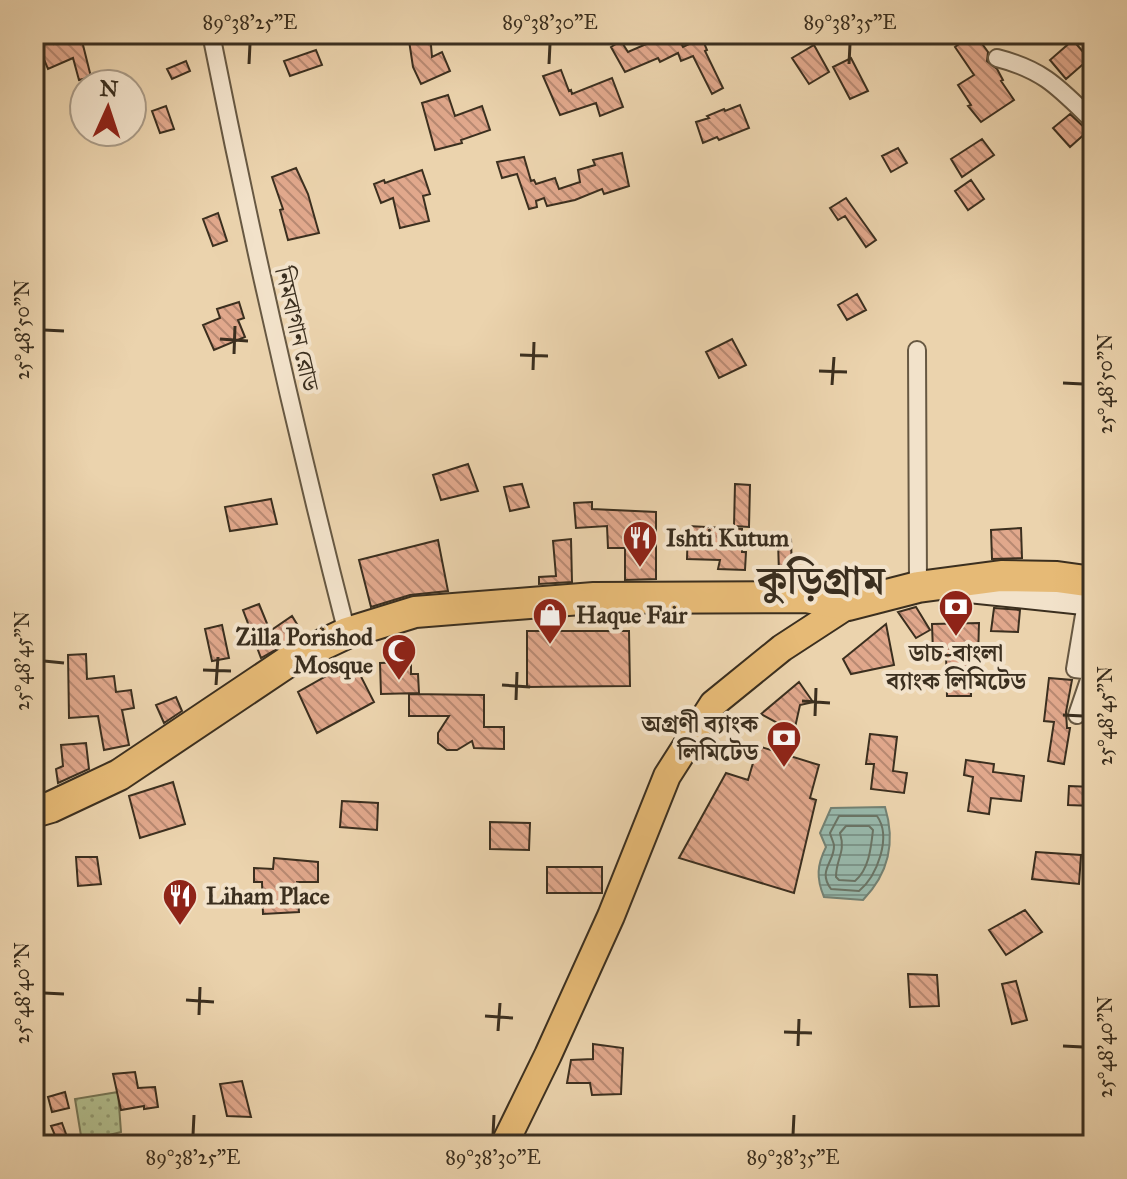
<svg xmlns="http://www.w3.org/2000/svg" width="1127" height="1179" font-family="'IM FELL Great Primer','Noto Serif Bengali',serif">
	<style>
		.green { fill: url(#green-dots); stroke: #767656; stroke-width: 2 }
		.water { fill: url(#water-rules); stroke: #738173; stroke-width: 2 }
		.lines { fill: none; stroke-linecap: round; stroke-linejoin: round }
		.shore { stroke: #6a7465; stroke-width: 2 }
		.building { fill: url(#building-back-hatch); stroke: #3b2f1f; stroke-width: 2 }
		.street-casing { stroke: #675842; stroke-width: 20 }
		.secondary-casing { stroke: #3b2f1f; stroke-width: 26 }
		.primary-casing { stroke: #3b2f1f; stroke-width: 30 }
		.highway-casing { stroke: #3b2f1f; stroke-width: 34 }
		.street { stroke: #f2e2ca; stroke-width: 16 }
		.secondary { stroke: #f2e2ca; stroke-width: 22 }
		.primary { stroke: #e6ba76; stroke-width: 26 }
		.highway { stroke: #e6ba76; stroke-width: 30 }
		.ticks { fill: none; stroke: #3b2f1f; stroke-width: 3 }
		.labels { text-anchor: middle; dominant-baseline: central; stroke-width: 8; stroke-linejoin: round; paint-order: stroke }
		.street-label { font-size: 24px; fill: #3b2f1f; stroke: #f2e2ca }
		.poi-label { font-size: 24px; font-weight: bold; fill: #3b2f1f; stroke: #f2e2ca; text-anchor: start }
		.town-label { font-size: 40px; font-weight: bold; fill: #3b2f1f; stroke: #f2e2ca }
		.neatline { fill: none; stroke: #3b2f1f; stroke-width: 3 }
		.ticks-label { font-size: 20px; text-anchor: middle; fill: #3b2f1f }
	</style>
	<defs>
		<pattern id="green-dots" width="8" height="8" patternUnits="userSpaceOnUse" patternTransform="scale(2)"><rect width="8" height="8" fill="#b2be8e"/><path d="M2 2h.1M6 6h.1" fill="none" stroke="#929b73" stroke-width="1.8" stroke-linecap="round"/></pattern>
		<pattern id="water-rules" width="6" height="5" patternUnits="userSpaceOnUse" patternTransform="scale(2)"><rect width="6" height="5" fill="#98b8ab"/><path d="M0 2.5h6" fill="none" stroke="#7d968b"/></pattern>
		<pattern id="building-back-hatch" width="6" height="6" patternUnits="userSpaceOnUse" patternTransform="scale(2)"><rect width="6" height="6" fill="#e1a88c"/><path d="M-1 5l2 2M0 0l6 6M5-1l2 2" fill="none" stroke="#b88972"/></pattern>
	</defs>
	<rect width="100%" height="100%" fill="#ebd3ad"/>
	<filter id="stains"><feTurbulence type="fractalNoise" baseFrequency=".0025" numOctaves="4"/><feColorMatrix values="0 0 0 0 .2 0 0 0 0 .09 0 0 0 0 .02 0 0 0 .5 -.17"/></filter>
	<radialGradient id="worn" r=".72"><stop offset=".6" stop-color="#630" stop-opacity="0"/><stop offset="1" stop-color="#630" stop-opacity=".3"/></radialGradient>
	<!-- green -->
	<path class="green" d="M118 1092 121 1132 82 1142 75 1099Z"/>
	<!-- water -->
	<path class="water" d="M885 807C896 843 889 873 863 900L824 897C816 878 817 865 826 847L820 833 831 808Z"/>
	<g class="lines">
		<!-- shore -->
		<path class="shore" d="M839 816H877C892 837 877 876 859 891L831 889C817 870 835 862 834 845 833 841 831 837 830 833Z
			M846 826H869L873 830C871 848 869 869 855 881L839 880 836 877C836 858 846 853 840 833Z"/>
	</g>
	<!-- building -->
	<path class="building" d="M408 34H430L432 57 442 52 450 71 421 84 413 67Z
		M647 34H677L683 47 702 38 707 50 705 51 723 88 712 94 693 56 681 61 678 53 660 62 658 58 625 72 611 47 621 41 628 52 651 42Z
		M972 34H975L988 52 987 61 997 69 1003 80 1001 81 1014 100 981 122 968 106 971 105 958 85 974 75 955 47Z
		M51 37 54 44 81 37 91 77 79 80 73 58 48 69 37 43Z
		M1073 40 1089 59 1066 79 1050 60Z
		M814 45 829 72 809 84 792 58Z
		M316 50 322 65 290 76 284 61Z
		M851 58 868 91 850 99 833 67Z
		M186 61 190 71 172 79 167 69Z
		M561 70 569 91 571 90 572 94 612 78 623 107 600 116 596 103 560 115 543 76Z
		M448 95 455 116 482 106 490 130 461 140 462 143 435 150 422 103Z
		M740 105 749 128 719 140 717 137 703 143 696 122 709 118 707 116 724 109 725 111Z
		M166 106 174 129 160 133 152 111Z
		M1070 114 1088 131 1070 147 1053 128Z
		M982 139 994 155 962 177 951 159Z
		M898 148 907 163 891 172 882 156Z
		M622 153 629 186 604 194 602 189 575 200 547 206 544 198 536 201 537 207 529 209 517 174 502 178 497 162 524 157 531 181 534 180 536 184 555 178 559 189 580 182 578 170 595 165 593 160Z
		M296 168 308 194 319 233 288 240 280 210 283 209 272 177Z
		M422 170 430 194 423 196 429 221 400 228 393 198 381 203 374 184 384 180 385 183Z
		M971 180 984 199 968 210 955 191Z
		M846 198 876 240 866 247 845 216 838 220 830 208Z
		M218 213 227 241 213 246 203 219Z
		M857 294 866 310 847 320 838 305Z
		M239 302 244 318 238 320 245 337 214 350 203 325 220 318 217 309Z
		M732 339 746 365 719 378 706 352Z
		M468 464 478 491 441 500 433 475Z
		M522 484 529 507 510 511 504 487Z
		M735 484 750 485 749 527 734 526Z
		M271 499 277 524 230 531 225 507Z
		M592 502V509L656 512V579L625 580V548H608L607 526 576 528 574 503Z
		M688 526 742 529V552H746L745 570 718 569 720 560 687 559Z
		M1021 528 1022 558 992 559 991 530Z
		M571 539 572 582 539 584V577L556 576 553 541Z
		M791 539 792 574H779L778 540Z
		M438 540 448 591 410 595 371 607 359 560Z
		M259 604 270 631 292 616 303 634 261 658 243 610Z
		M916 607 930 630 916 638 898 612Z
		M994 608 1020 610 1018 632 991 631Z
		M979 623 978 659 971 657V696H947L946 652H933L932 624Z
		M886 624 894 665 851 674 843 659Z
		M222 625 229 658 212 661 205 629Z
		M527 631H629L630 686 527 687Z
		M86 654 87 679 114 676 116 692 131 690 134 708 122 710 129 745 104 750 98 716 69 718 68 655Z
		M353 661 374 702 317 733 298 692Z
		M411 662V674H418L419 693 381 694 380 663Z
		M1049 678 1072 680 1066 712 1067 728H1070L1064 764 1048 761 1054 722 1044 721Z
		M799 682 813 702 800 705 794 732 761 714Z
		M409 694 484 695V727H504V749L474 748 472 741 457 750H447L438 743V733L449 716H409Z
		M176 697 182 711 164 723 156 705Z
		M870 734 897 737 893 771 907 773 904 793 871 789 874 764H866Z
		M86 743 89 769 58 783 56 769 63 766 61 745Z
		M758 746 819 765 810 798 816 800 794 893 679 858 726 773 748 780Z
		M966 760 994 764 993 772 1024 776 1021 801 991 798 989 814 968 811 973 777 964 775Z
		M173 782 185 824 140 838 129 796Z
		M1069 786 1093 787V806L1068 805Z
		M342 801 378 803 377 830 340 827Z
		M490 822 530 823 529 850 490 849Z
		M1036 852 1081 855 1079 884 1032 879Z
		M76 857H97L101 884 78 886Z
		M274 858 318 862V882H297L299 912 263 914 262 882H254V868L273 869Z
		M547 867H602V893H547Z
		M1025 910 1042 932 1006 955 989 930Z
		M908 974 937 975 939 1006 910 1007Z
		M1016 981 1027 1020 1012 1024 1002 984Z
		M593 1044 623 1048 621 1094 592 1095 590 1083H567L571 1060 593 1059Z
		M135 1072 138 1088 155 1087 158 1107 144 1109V1106L121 1110 113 1074Z
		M242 1081 251 1117 227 1116 220 1084Z
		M65 1092 69 1108 52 1112 48 1097Z
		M62 1123 70 1145H59L51 1126Z"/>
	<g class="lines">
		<defs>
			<path id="street" d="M211 34C251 235 296 434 347 633
				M997 58C1044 70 1059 88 1093 121
				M917 350 918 587
				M1077 715 1092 671 1075 669 1086 603"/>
			<path id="secondary" d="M959 590 1093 604"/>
			<path id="primary" d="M504 1145 548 1055 611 916 667 776 713 704 782 648 848 605"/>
			<path id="highway" d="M34 812 51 807 119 775 292 659 347 633 415 612 594 598 806 597 848 605 918 587 1001 576 1057 577 1093 582"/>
		</defs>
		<!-- street casing -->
		<use href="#street" class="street-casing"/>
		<!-- secondary casing -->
		<use href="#secondary" class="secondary-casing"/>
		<!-- primary casing -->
		<use href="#primary" class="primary-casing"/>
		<!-- highway casing -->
		<use href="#highway" class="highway-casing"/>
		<!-- street -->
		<use href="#street" class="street"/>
		<!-- secondary -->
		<use href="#secondary" class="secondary"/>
		<!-- primary -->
		<use href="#primary" class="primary"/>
		<!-- highway -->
		<use href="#highway" class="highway"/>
	</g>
	<!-- ticks -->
	<path class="ticks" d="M249 64 250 44M549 64 550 44M849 64 850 44M44 330 64 331M220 339 248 341M234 354 235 326M520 355 548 356M533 370 534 342M819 371 847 372M1063 383 1083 384M832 385 834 357M44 661 64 663M203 670 231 671M216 685 218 657M502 685 530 687M516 700 517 672M802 701 830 703M1063 715 1083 716M815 716 816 688M44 993 64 994M186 1000 214 1002M199 1015 200 987M485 1016 513 1018M498 1031 500 1003M784 1032 812 1033M798 1046 799 1019M1063 1046 1083 1047M193 1135 194 1115M493 1135 494 1115M793 1135 794 1115"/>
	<!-- icons -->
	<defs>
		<symbol id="restaurant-pin" viewBox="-11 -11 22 30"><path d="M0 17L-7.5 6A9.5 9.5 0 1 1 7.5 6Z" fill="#8f2418" stroke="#f2e2ca"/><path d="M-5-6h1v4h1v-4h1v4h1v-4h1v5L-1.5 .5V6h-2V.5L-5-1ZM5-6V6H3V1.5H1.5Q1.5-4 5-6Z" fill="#fff"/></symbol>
		<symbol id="bank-pin" viewBox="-11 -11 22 30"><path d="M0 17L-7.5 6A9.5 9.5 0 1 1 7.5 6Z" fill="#8f2418" stroke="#f2e2ca"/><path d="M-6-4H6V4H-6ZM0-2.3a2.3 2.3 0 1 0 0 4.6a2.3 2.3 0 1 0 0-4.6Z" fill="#fff"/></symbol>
		<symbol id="shop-pin" viewBox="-11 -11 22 30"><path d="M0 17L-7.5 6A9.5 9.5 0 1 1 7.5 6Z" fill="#8f2418" stroke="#f2e2ca"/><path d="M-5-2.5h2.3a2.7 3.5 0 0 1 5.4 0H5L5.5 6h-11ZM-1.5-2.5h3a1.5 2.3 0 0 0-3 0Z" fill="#fff"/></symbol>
		<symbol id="mosque-pin" viewBox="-11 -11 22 30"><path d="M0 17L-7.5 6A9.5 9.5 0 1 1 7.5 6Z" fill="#8f2418" stroke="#f2e2ca"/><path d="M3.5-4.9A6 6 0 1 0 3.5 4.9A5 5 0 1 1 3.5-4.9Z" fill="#fff"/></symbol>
	</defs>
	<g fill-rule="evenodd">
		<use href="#restaurant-pin" x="620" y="518" width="40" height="54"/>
		<use href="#bank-pin" x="936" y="587" width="40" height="54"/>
		<use href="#shop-pin" x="530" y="595" width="40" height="54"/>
		<use href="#mosque-pin" x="379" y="631" width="40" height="54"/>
		<use href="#bank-pin" x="764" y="718" width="40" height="54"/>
		<use href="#restaurant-pin" x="160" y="876" width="40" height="54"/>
	</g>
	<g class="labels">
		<!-- street labels -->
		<g class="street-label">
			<text transform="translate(297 329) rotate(77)">নিমবাগান রোড</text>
		</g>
		<!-- poi labels -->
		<g class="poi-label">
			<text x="666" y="538">Ishti Kutum</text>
			<text x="576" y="615">Haque Fair</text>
			<text x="373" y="637" text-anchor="end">Zilla Porishod<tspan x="373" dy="28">Mosque</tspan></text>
			<text x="956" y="653" text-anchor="middle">ডাচ-বাংলা<tspan x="956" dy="28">ব্যাংক লিমিটেড</tspan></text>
			<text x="758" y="724" text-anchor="end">অগ্রণী ব্যাংক<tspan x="758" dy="28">লিমিটেড</tspan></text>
			<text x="206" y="896">Liham Place</text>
		</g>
		<!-- town labels -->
		<g class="town-label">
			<text x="821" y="580">কুড়িগ্রাম</text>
		</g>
	</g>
	<!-- margin -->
	<rect width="1127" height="1179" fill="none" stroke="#ebd3ad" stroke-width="88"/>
	<!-- north arrow -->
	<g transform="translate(108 108) rotate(3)"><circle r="38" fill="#f2e2ca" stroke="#a99a86" stroke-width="2"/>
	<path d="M0-6L14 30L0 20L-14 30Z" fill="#8f2418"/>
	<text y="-12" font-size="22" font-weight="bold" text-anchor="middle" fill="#3b2f1f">N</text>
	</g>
	<rect x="44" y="44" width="1039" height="1091" class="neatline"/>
	<g class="ticks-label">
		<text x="250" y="29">89°38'25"E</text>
		<text x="550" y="29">89°38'30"E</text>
		<text x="850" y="29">89°38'35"E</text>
		<text transform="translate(22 330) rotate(-90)" y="7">25°48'50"N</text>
		<text transform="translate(1105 384) rotate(-90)" y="7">25°48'50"N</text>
		<text transform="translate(22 661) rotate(-90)" y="7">25°48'45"N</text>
		<text transform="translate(1105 716) rotate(-90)" y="7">25°48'45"N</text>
		<text transform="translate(22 993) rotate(-90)" y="7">25°48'40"N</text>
		<text transform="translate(1105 1047) rotate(-90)" y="7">25°48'40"N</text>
		<text x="193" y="1164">89°38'25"E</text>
		<text x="493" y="1164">89°38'30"E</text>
		<text x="793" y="1164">89°38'35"E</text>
	</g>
	<rect width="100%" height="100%" filter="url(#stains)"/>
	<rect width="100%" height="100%" fill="url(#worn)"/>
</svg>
